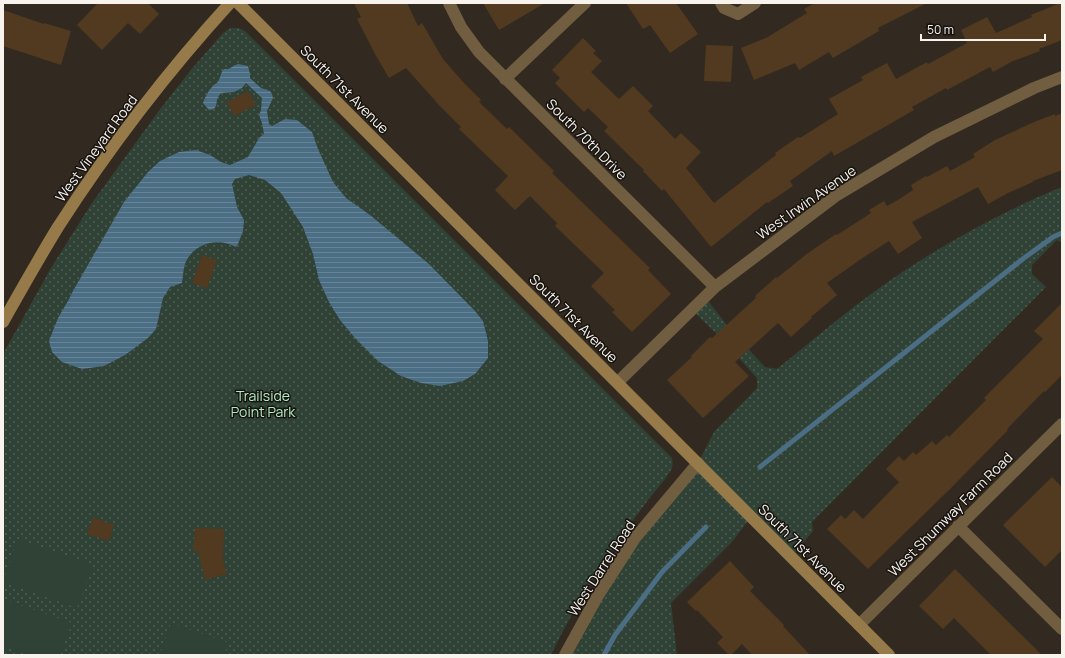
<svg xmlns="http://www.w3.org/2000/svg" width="1065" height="658" font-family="Manrope,sans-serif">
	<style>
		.park { fill: url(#park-dots) }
		.pitch { fill: #304236 }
		.water { fill: url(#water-rules) }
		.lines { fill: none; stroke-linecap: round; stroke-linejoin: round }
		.stream { stroke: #4c6e84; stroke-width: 5 }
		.building { fill: #513a1f }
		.street { stroke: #715e40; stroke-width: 12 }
		.secondary { stroke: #977a49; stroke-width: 12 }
		.labels { text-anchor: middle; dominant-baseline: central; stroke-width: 3; stroke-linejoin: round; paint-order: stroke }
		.street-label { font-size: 14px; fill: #f9f3ed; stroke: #17130f }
		.park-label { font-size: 14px; fill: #afecc4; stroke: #17130f }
	</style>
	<defs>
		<pattern id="park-dots" width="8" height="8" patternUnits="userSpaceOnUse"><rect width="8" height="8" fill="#304236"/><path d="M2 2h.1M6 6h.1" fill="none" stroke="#4f5e53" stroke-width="1.8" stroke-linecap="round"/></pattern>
		<pattern id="water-rules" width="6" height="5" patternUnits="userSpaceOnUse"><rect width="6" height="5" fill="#4c6e84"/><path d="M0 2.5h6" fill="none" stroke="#678396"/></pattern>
	</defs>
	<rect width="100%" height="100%" fill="#322a20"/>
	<!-- park -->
	<path class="park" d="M230 28H239L245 31 672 458C673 462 673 466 671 470 664 482 651 495 643 507 609 551 575 605 551 655H3V354L51 268 92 203 158 112 190 71 223 33Z
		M1062 187V243L1057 240 1032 265V274L1046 287 812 522 813 531 791 557 751 517 731 543 671 603 677 655H565L597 597 698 463 714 432 757 388V378L720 337 692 310 705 297 730 329 765 367 777 369C819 335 861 299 907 269 956 237 1008 209 1062 187Z"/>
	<!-- pitch -->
	<path class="pitch" d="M17 539 93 565 77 608 3 582Z
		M3 599 72 623 60 655H28L3 646Z
		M171 623 229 643 224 655H160Z"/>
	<!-- water -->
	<path class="water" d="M238 64 248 66 250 74V78L261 88 270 91 272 94 273 98 267 111 269 124 272 126 285 119 297 120 312 132 318 149 333 182 346 198 370 215 429 264 475 311 483 321 488 341V358L475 374 463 381 440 386 421 383 401 376 378 361 355 338 340 320 329 302 319 280 313 254 303 227 281 193 265 180 249 175 235 179 232 184 237 207 244 220 243 231 238 244 236 247C218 237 193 243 185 264 183 270 183 277 182 283L170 287 163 298 156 329 148 338 125 355 104 366 82 369 62 362 52 352 49 341 58 318 68 301 73 291 124 202 148 172 160 161 179 152 196 150 210 155 221 162 230 165 248 157 259 138 264 134 262 123 259 115 261 110 262 98 246 83 242 88 234 92 221 93C214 101 219 103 214 109L209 110 203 103C204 99 209 90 212 87 213 85 215 84 217 83 221 78 220 73 224 69H228Z"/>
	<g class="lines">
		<!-- stream -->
		<path class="stream" d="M760 467 1024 258 1053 237 1062 233
			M604 655 615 635 662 572 706 527"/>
	</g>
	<!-- building -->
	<path class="building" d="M98 3H148L159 14 140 34 128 23 102 50 77 25Z
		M354 3H407L418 26 422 23 443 59 464 83 481 100 479 102 507 129 509 127 554 171 552 173 650 268 648 270 671 294 632 332 612 312 615 310 591 286 604 273 555 226 557 223 530 196 515 210 495 190 508 176 459 129 461 127 439 105 406 68 389 78 375 54 357 19 361 17Z
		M483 3H545L499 30Z
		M626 3H676L698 34 670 53 650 25 643 29Z
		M815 3H927L878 28 879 31 833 58 829 52 799 70 795 63 754 80 741 48 766 38 807 13 804 9Z
		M1060 3H1062V40L1039 49 1040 51 1013 61 993 72 990 67 947 90 946 88 912 107 914 110 834 156 832 151 790 181 793 186 768 203 767 202 711 247 664 189 662 191 643 171 644 170 604 131 608 127 588 108 584 112 555 83 560 78 552 70 583 38 596 51 593 53 602 61 591 72 619 99 633 86 653 106 648 111 675 139 681 133 701 152 686 168 714 203 776 155 775 153 798 137 800 138 838 114 829 99 863 80 861 77 887 63 896 79 927 62 928 64 967 43 961 30 987 17 996 33 1032 17 1031 15Z
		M3 10 44 24V23L71 31 61 65 3 46Z
		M706 45 733 46 731 82 704 81Z
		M248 91 256 105 234 116 227 102Z
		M1062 113V170L1033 181V182L1008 193 988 204 978 187 912 222 922 238 898 254 889 241 861 259 827 283 837 295 811 317 812 318 791 337 778 323 735 362 749 376 703 418 667 380 692 357 691 356 710 337 712 338 756 298 755 296 776 277 777 278 808 253 836 234 837 235 871 213 869 210 884 201 887 206 898 200 913 190 911 185 926 176 927 177 947 166 950 171 975 157 973 154 995 140 1034 122 1055 114V116Z
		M202 255 217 260 207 288 192 283Z
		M1062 303V375L1045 392 1044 391 1007 429 1008 430 950 489 868 569 827 529 841 515 845 519 854 510 863 519 899 482 886 469 899 456 904 461 913 452 916 455 932 441 936 445 947 435 949 437 986 400 984 398 1043 339 1034 331Z
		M1052 477 1062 487V550L1045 567 1003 525Z
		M93 517 114 525 109 541 87 534Z
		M195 528 224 529 223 560 227 574 205 580 198 551H193Z
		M730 561 754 587 750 591 784 625 783 626 810 655H752L742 644 731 655H729L717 643 723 637 697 610 696 611 687 602Z
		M955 569 986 600 1042 655H991L954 618 943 629 919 606Z"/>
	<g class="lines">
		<!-- street -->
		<path class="street" d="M449 3 461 27 479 52 715 287
			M721 3 724 8 738 14 755 3
			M505 79 585 3
			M618 382 715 287 837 195 934 137 1034 88 1062 77
			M958 526 1062 629
			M859 625 1062 424
			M565 655 597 597 635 538 698 463"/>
		<!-- secondary -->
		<path class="secondary" d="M238 3 889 655
			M3 322C21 290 39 258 58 227 109 148 167 72 230 3"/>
	</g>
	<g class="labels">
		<!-- street labels -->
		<g class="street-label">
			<text transform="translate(345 89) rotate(45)">South 71st Avenue</text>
			<text transform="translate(587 139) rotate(45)">South 70th Drive</text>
			<text transform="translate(96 148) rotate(-54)">West Vineyard Road</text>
			<text transform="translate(806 202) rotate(-35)">West Irwin Avenue</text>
			<text transform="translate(574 318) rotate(45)">South 71st Avenue</text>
			<text transform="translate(950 514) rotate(-45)">West Shumway Farm Road</text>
			<text transform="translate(803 548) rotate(45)">South 71st Avenue</text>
			<text transform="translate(601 568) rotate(-57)">West Darrel Road</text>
		</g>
		<!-- park labels -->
		<g class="park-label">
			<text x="263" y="395">Trailside<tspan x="263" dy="16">Point Park</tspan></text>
		</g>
	</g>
	<!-- border -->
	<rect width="1065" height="658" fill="none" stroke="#f9f3ed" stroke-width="8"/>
	<!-- scale -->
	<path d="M921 34v6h124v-6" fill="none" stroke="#f9f3ed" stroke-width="2"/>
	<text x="927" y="34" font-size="12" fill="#f9f3ed" stroke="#17130f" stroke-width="3" paint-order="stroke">50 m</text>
</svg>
